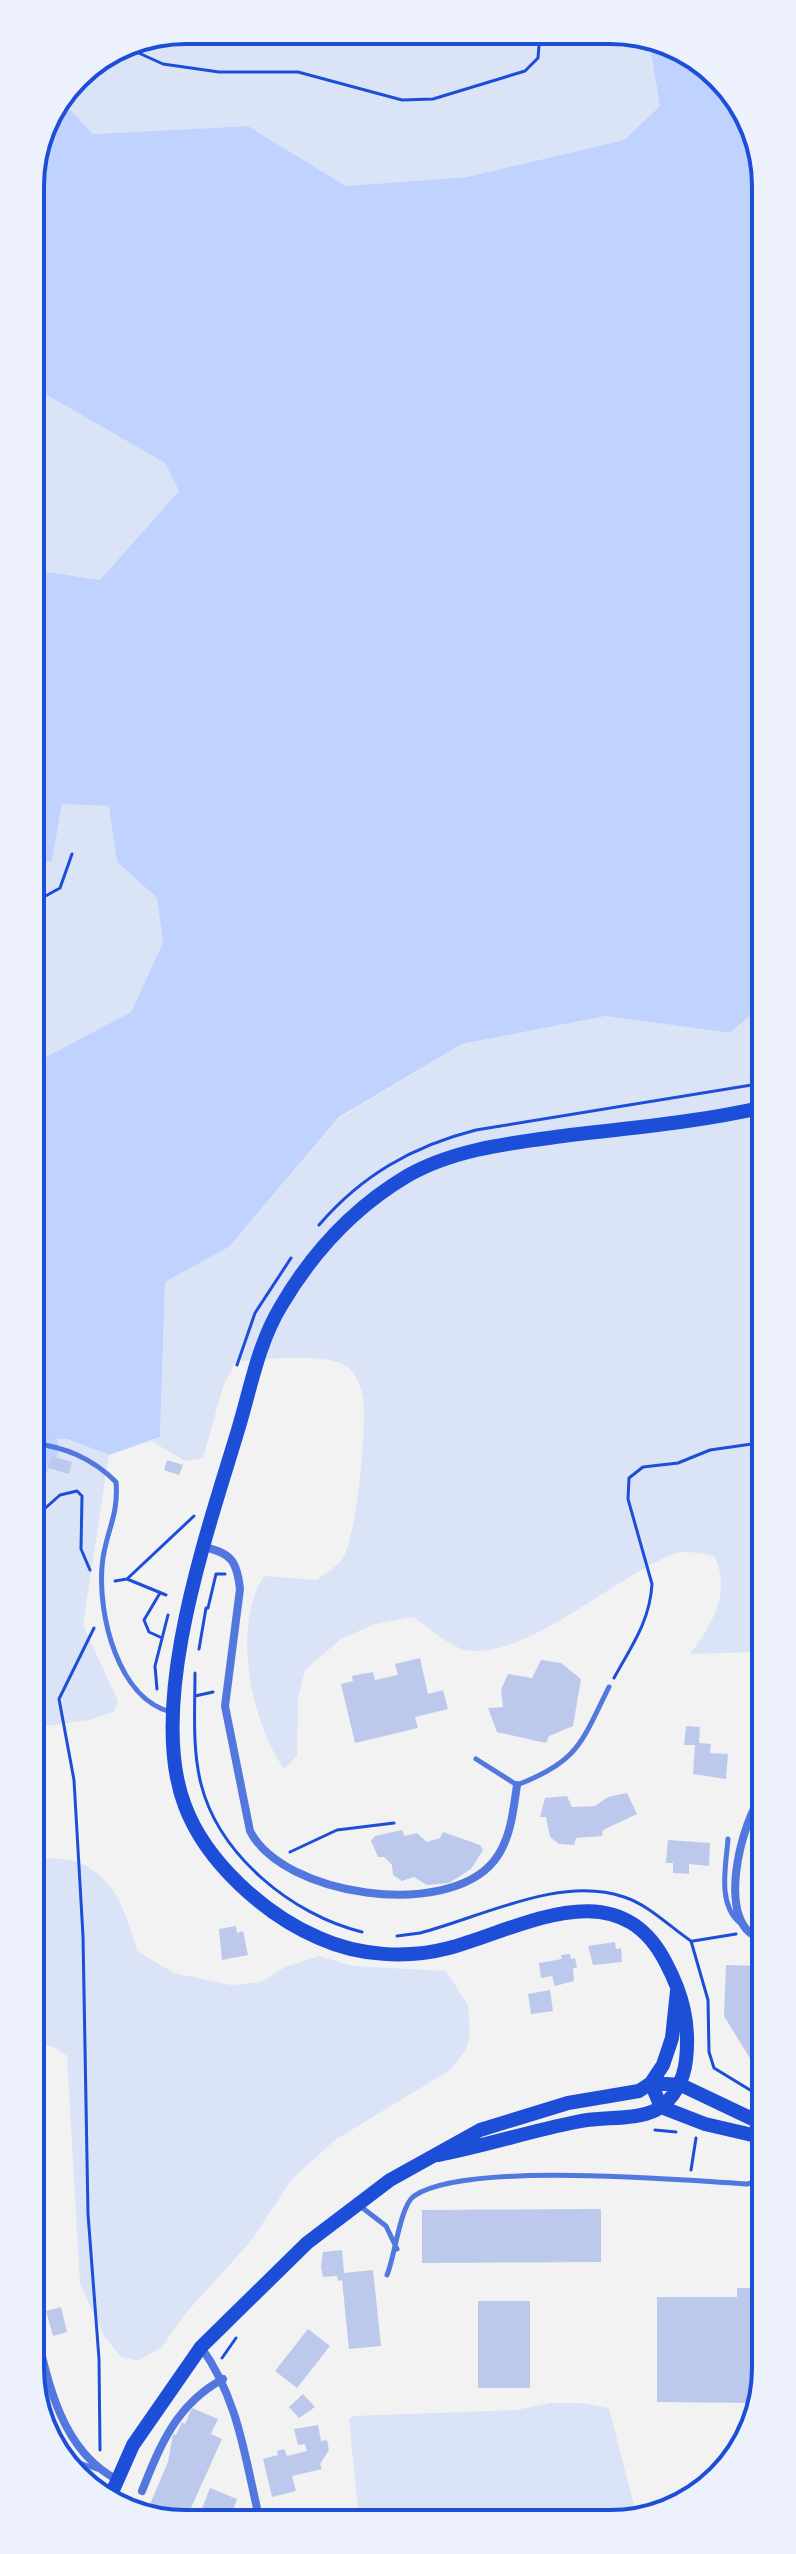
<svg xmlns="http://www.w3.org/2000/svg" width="796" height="2554" font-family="Inter,sans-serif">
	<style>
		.green { fill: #dbe4f7 }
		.water { fill: #bfd3fe }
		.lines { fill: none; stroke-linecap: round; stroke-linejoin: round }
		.river { stroke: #bfd3fe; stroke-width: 34 }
		.building { fill: #bdc9ec }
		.path { stroke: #1d4ed8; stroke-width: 3 }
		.service { stroke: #5277de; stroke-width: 5 }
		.minor { stroke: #5277de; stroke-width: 8 }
		.secondary { stroke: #1d4ed8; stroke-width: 14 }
		.rim { fill: none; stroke: #1d4ed8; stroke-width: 4 }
	</style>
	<rect width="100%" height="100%" fill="#f2f2f2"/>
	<!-- green -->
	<path class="green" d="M186 30 641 33 648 36 660 106 624 140 467 177 346 186 248 126 93 134 60 99C94 49 130 41 186 30Z
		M31 386 165 463 180 491 100 580 35 570 31 566Z
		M62 804 110 806 117 862 157 898 163 943 131 1012 31 1065V864L52 861Z
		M764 1003 765 1652 690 1654C712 1625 732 1591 714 1556 703 1554 688 1550 677 1553 621 1571 527 1661 466 1650 449 1647 428 1626 413 1617L375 1624 341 1639 305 1670 298 1699 297 1756 284 1769C251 1722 231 1627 264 1576L317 1580C324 1574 335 1568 341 1561 357 1541 367 1424 363 1398 361 1387 356 1372 346 1366 323 1352 263 1360 236 1361L223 1387 203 1458 185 1461 151 1441 160 1437 165 1282 229 1247 339 1118 462 1044 606 1016 730 1033Z
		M32 1438 66 1439 109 1455 83 1625 118 1701 114 1712 89 1720 32 1728Z
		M32 1857C47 1859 69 1857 82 1864 118 1881 127 1917 137 1951L174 1973 231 1985 261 1982 285 1967 319 1956 353 1966 446 1971 468 2005 470 2034 466 2050 450 2070 335 2140 292 2179 251 2241 185 2314 162 2347 138 2361 121 2357 104 2336 80 2284 67 2056 52 2046 32 2045Z
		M550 2403H580L609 2408 638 2521H359L349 2419 352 2416 516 2410Z"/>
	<!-- water -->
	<path class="water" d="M648 36 721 76 763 156 764 1003 730 1033 606 1016 462 1044 339 1117 229 1247 165 1282 160 1437 109 1455 67 1439 32 1438 31 1065 131 1012 163 943 157 898 117 862 109 806 62 804 52 861 31 864V566L35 570 100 580 179 491 165 463 31 386 30 176 42 126 60 99 93 134 248 126 346 186 467 177 624 140 660 106Z"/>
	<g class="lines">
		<!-- river -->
		<path class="river" d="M32 1463 42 1448"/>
	</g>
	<!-- building -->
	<path class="building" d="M51 1456 72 1462 69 1474 48 1468Z
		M167 1460 183 1465 179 1475 164 1470Z
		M420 1658 428 1694 443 1690 448 1709 415 1717 418 1728 355 1743 341 1684 353 1681 352 1676 373 1672 375 1680 398 1675 395 1664Z
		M541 1660 561 1663 581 1679 573 1726 549 1736 546 1743 497 1732 488 1708 503 1707 501 1690 508 1674 532 1678Z
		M755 1668 765 1669V1738L750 1737Z
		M686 1726 700 1727 699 1743 711 1744 710 1753 728 1754 726 1779 693 1774 695 1745H684Z
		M627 1793 637 1814 603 1830 602 1836 576 1838 574 1845 559 1844 550 1837 546 1817H540L545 1798 567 1796 572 1807 595 1806 608 1797Z
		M402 1830 405 1836 417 1833 427 1842 440 1838 443 1832 480 1845 483 1850 471 1869 449 1883 427 1885 414 1877 402 1881 393 1875 392 1865 384 1857H378L371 1841 375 1836Z
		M668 1840 710 1843 709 1866 689 1864V1874L673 1873V1863H666Z
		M236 1926 237 1933 243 1931 248 1955 222 1960 219 1929Z
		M615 1942 616 1949 621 1948 622 1962 593 1965 588 1946Z
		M570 1954 571 1959 575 1958 577 1968H573L574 1981 555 1986 552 1976 541 1978 539 1963 562 1959 561 1955Z
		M726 1965 765 1966V2072L756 2068 724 2016Z
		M550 1990 553 2011 531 2014 528 1994Z
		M601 2209V2262L422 2263V2210Z
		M342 2250 344 2273 373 2270 381 2346 349 2349 342 2280 338 2281 337 2276 323 2277 321 2267 323 2252Z
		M737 2288H764L766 2346H754V2403L657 2402V2297H737Z
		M478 2301H530V2388H478Z
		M61 2307 67 2332 53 2336 46 2311Z
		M308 2329 330 2346 297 2388 275 2371Z
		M303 2394 315 2407 299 2418 289 2407Z
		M192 2408 218 2419 211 2434 222 2439 191 2508 196 2510 191 2521H155L145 2516 168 2462 173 2434 176 2435 182 2422 185 2424Z
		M318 2425 321 2441 327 2440 329 2450 320 2464 322 2469 292 2476 296 2491 272 2497 263 2459 278 2455 277 2451 284 2449 287 2456 307 2451 305 2444 298 2445 294 2429Z
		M210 2488 237 2499 229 2521 201 2511Z"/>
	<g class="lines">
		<!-- path -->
		<path class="path" d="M121 45 163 64 219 72H298L402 100 433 99 525 71 538 58 539 45 526 32
			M31 904 60 888 72 854
			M319 1225C362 1175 413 1146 476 1130L764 1083
			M237 1365 255 1313 291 1258
			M32 1520 60 1495 77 1491 82 1496 81 1549 90 1570
			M127 1579 194 1516
			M127 1579 166 1595
			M115 1581 127 1579
			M160 1593 144 1620 149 1632 160 1637
			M208 1608 216 1574H225
			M94 1628 59 1699 74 1780 83 1936 88 2214 99 2359 100 2450
			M199 1649 206 1608
			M195 1673C195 1708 192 1749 201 1784 219 1855 292 1915 362 1932
			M614 1678C631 1647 650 1621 652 1584L628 1499 629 1478 643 1467 678 1463 710 1450 765 1442
			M157 1689 155 1666 168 1615
			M195 1696 213 1692
			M290 1852 337 1830 394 1823
			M397 1936 420 1933C482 1917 560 1875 624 1897 649 1905 670 1927 691 1941L708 2000 709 2052 714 2068 765 2099
			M693 1941 736 1934
			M655 2130 676 2132
			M691 2170 696 2138
			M222 2358 236 2338"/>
		<!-- service -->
		<path class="service" d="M32 1443C65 1447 92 1458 116 1482 119 1519 104 1534 102 1567 98 1615 118 1699 171 1712
			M476 1759 517 1785C579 1761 581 1743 609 1687
			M728 1839C726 1866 717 1904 740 1923
			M360 2206 386 2226 397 2249
			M387 2275C395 2256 400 2206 414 2196 466 2161 679 2180 747 2184L765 2180
			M65 2458 97 2469"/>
		<!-- minor -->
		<path class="minor" d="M204 1547C232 1553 237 1562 240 1589L225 1706 250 1831C283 1896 446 1920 494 1861 511 1839 513 1812 517 1785
			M763 1657H765
			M765 1791C741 1818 712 1932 765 1939
			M33 2316C46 2374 58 2448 116 2479
			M201 2347C239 2400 245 2459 260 2521
			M142 2491C161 2443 177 2404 223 2379"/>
		<!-- secondary -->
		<path class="secondary" d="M765 2125 681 2085 651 2083 661 2107 705 2124 765 2138
			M438 2155C485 2146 530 2131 576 2122 600 2116 634 2121 656 2110 674 2100 684 2079 686 2060 690 2024 683 1995 666 1963 618 1868 520 1929 449 1948 407 1959 359 1956 319 1938 265 1915 206 1862 185 1806 146 1705 208 1530 238 1430 251 1387 258 1344 281 1306 312 1253 355 1207 407 1176 454 1149 511 1143 563 1136 630 1128 699 1122 764 1107
			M110 2497 133 2445 201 2347 307 2243 390 2180 480 2130 568 2103 639 2091 651 2083 663 2065 672 2038 677 1991"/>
	</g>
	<!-- crop -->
	<path d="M0 0H796V2554H0ZM186 44H610A142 142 0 0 1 752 186V2368A142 142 0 0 1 610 2510H186A142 142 0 0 1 44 2368V186A142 142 0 0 1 186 44Z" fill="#edf1fc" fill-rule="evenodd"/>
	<path class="rim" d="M186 44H610A142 142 0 0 1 752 186V2368A142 142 0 0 1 610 2510H186A142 142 0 0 1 44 2368V186A142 142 0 0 1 186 44Z"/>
</svg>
